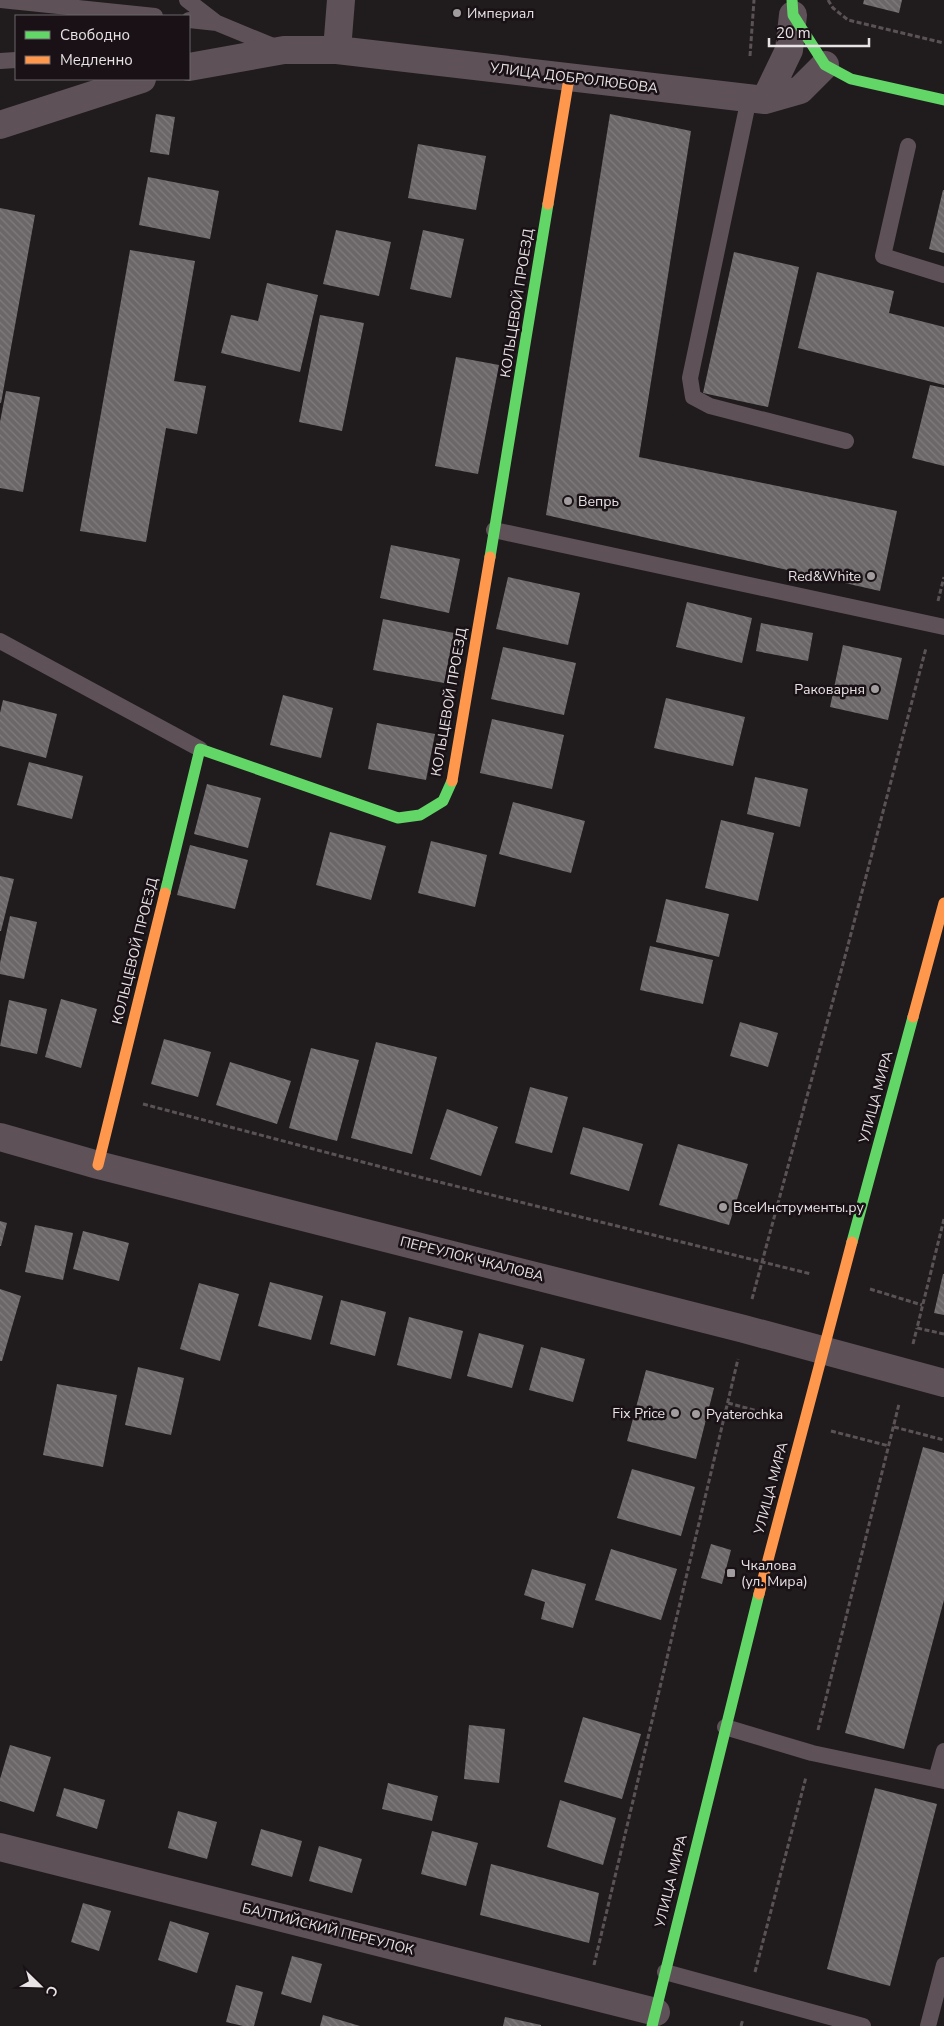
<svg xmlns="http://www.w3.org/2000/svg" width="944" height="2026" font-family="'Nunito Sans',sans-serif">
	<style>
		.building { fill: url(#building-back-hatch) }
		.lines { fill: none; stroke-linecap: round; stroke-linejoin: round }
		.path { stroke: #5b5256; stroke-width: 3; stroke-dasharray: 5 2.5; stroke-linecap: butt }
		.lane { stroke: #5e5258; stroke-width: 16 }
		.street { stroke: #5e5258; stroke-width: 28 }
		.fast { stroke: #63d668; stroke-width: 11 }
		.slow { stroke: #ff974d; stroke-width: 11 }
		.poi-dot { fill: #a19d9f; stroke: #191115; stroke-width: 2 }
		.labels { text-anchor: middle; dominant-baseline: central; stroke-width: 5; stroke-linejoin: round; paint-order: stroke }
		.poi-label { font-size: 14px; fill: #e7e2e4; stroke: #191115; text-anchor: start }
		.street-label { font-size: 14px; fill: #e7e2e4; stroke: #191115 }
	</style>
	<defs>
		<pattern id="building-back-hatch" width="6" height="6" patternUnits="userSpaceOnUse" patternTransform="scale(1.25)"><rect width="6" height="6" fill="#6b6769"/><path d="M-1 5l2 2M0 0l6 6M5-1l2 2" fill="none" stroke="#807c7e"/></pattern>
	</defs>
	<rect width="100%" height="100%" fill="#201c1e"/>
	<!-- building -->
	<path class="building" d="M864 0H902L899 13 863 4Z
		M156 114 175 117 169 155 150 152Z
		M610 114 691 131 639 457 897 511 880 591 546 515Z
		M418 144 486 156 476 210 408 198Z
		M148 177 219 191 210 239 139 225Z
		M943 190H944V253L929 249Z
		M0 208 35 215 1 403H0Z
		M336 230 391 242 379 296 323 284Z
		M423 230 464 239 451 298 410 289Z
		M130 250 195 261 174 381 206 386 197 434 166 428 146 542 80 531Z
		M734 252 799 267 768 407 703 393Z
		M817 272 894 291 889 313 944 327V385L798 348Z
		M267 283 318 295 300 372 221 353 231 315 258 321Z
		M320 315 364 323 342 431 299 422Z
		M456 357 499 365 478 474 435 466Z
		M930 385 944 388V466L912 458Z
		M6 391 40 397 23 492 0 488V422Z
		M391 545 460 559 449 613 380 598Z
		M508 577 580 593 568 645 496 629Z
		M687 602 752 618 742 663 676 647Z
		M383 619 454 633 444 683 373 670Z
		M761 623 813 633 808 661 756 651Z
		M843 645 902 658 888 720 830 707Z
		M503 647 576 663 564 715 491 699Z
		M283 695 333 708 321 758 270 745Z
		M666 698 745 717 733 766 654 748Z
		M3 700 57 714 46 758 0 746V713Z
		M492 719 564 735 552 789 480 773Z
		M377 723 435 734 426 780 368 769Z
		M29 762 83 776 72 819 17 805Z
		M755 777 808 789 800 827 747 814Z
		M207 784 261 798 248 848 194 834Z
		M513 802 585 821 571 873 499 854Z
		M721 820 774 833 758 901 705 888Z
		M330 832 386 846 371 900 316 885Z
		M431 841 487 855 475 907 418 893Z
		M190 845 248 860 235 909 177 895Z
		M0 876 14 879 1 931H0Z
		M666 899 729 914 719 957 656 942Z
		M10 916 37 922 24 979 0 974V963Z
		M650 946 713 960 703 1004 640 990Z
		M61 999 97 1009 81 1068 45 1057Z
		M9 1000 47 1009 37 1054 0 1046Z
		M740 1022 778 1033 768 1067 730 1056Z
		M164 1039 211 1052 198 1097 151 1084Z
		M376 1042 437 1057 412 1154 351 1138Z
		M311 1048 359 1060 337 1141 289 1128Z
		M230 1062 291 1081 277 1124 216 1105Z
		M530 1087 568 1097 552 1153 515 1143Z
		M447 1109 498 1127 481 1176 430 1159Z
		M583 1127 643 1144 629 1191 570 1174Z
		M678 1144 748 1164 729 1225 659 1205Z
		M0 1221 7 1223 1 1246H0Z
		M35 1225 73 1233 63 1280 25 1272Z
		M83 1231 129 1243 119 1281 73 1269Z
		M943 1274H944V1315L934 1313Z
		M270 1282 323 1296 311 1340 258 1326Z
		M199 1283 239 1294 220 1361 180 1349Z
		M0 1289 21 1296 2 1361H0Z
		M341 1300 386 1312 375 1356 330 1344Z
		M409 1317 463 1331 451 1379 397 1365Z
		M479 1333 524 1345 512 1388 467 1376Z
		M541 1347 585 1359 573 1402 529 1390Z
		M138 1367 184 1378 171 1435 125 1425Z
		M646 1370 714 1388 696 1459 627 1441Z
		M57 1384 117 1395 103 1467 43 1455Z
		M923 1447 944 1453V1600L904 1749 845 1733Z
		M632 1469 695 1487 681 1536 617 1518Z
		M711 1544 731 1550 722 1584 701 1578Z
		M611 1549 677 1569 661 1620 595 1600Z
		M532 1569 586 1584 573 1628 541 1619 545 1602 524 1595Z
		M583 1717 641 1734 622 1799 564 1782Z
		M469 1725 505 1729 499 1783 464 1779Z
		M10 1745 51 1757 34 1812 0 1801V1779Z
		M388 1783 438 1796 432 1821 382 1809Z
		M64 1788 105 1800 97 1829 56 1816Z
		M875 1788 937 1804 890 1986 827 1969Z
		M560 1800 616 1818 603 1865 547 1847Z
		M178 1811 217 1822 207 1859 168 1848Z
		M261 1829 302 1841 292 1877 251 1865Z
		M432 1831 478 1843 466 1886 421 1874Z
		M319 1846 362 1859 352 1893 309 1881Z
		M491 1864 599 1893 589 1943 480 1915Z
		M83 1903 111 1911 99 1951 71 1942Z
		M170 1921 209 1933 197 1973 158 1960Z
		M292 1956 322 1964 311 2003 281 1994Z
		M236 1985 263 1992 254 2026H243L226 2022Z
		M323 2015 360 2026H320Z
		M505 2017 541 2025V2026H503Z"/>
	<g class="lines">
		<!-- path -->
		<path class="path" d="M828 0 833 8 848 20 944 43
			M750 56 754 0
			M938 601 944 577
			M143 1104 427 1179 811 1274
			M944 1219 917 1328 944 1334
			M870 1289 922 1305
			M752 1299 847 949 926 648
			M913 1344 917 1328
			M728 1403 772 1415
			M894 1427 944 1440
			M831 1431 889 1446
			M818 1730 899 1404
			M594 1965 738 1359
			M755 1972 806 1777
			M741 2026 743 2019"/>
		<!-- lane -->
		<path class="lane" d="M1 0 155 16
			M187 0 217 23
			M189 20 217 23 280 49
			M0 61 16 60
			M749 98 690 378 693 397 710 406 846 441
			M908 146 883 256 944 275
			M494 530 944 627
			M0 641 200 749
			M725 1727 812 1753 944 1781
			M936 1779 944 1751
			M665 1972 863 2026
			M928 2026 944 1965"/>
		<!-- street -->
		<path class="street" d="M337 50 341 0
			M189 67 284 50H337L765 100 800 90 825 65
			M765 100 789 50 793 15
			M0 125 142 79
			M0 1137 98 1165 744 1329 944 1383
			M0 1847 656 2012"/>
		<!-- fast -->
		<path class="fast" d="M792 0 793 15 825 65 851 79 944 100
			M490 557 548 204
			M165 893 200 749 398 818 420 815 443 801 452 781
			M852 1242 913 1017
			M652 2026 759 1594"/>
		<!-- slow -->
		<path class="slow" d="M548 204 569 78
			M452 781 490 557
			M913 1017 944 903
			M98 1165 165 893
			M759 1594 852 1242"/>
	</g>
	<!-- markers -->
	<g class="poi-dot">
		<circle cx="457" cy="13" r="5"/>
		<circle cx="568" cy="501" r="5"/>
		<circle cx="871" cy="576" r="5"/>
		<circle cx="875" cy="689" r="5"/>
		<circle cx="723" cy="1207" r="5"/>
		<circle cx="675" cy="1413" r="5"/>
		<circle cx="696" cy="1414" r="5"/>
		<rect x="726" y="1568" width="10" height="10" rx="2.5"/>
	</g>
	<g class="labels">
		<!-- poi labels -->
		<g class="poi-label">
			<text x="467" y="13">Империал</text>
			<text x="578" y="501">Вепрь</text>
			<text x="861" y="576" text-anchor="end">Red&amp;White</text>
			<text x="865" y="689" text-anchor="end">Раковарня</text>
			<text x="733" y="1207">ВсеИнструменты.ру</text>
			<text x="665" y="1413" text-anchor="end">Fix Price</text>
			<text x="706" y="1414">Pyaterochka</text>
			<text x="741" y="1565">Чкалова<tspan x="741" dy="16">(ул. Мира)</tspan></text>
		</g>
		<!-- street labels -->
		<g class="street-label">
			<text transform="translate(574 78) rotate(7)">УЛИЦА ДОБРОЛЮБОВА</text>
			<text transform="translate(517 303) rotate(-81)">КОЛЬЦЕВОЙ ПРОЕЗД</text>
			<text transform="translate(449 702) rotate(-80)">КОЛЬЦЕВОЙ ПРОЕЗД</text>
			<text transform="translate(135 951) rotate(-76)">КОЛЬЦЕВОЙ ПРОЕЗД</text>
			<text transform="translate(876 1097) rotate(-75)">УЛИЦА МИРА</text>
			<text transform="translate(472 1259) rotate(14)">ПЕРЕУЛОК ЧКАЛОВА</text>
			<text transform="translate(771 1488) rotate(-75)">УЛИЦА МИРА</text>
			<text transform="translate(671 1881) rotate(-76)">УЛИЦА МИРА</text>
			<text transform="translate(328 1929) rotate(14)">БАЛТИЙСКИЙ ПЕРЕУЛОК</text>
		</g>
	</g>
	<!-- legend -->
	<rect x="15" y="15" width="175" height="65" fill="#191115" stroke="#6b6568"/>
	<rect x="25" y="31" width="25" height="8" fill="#63d668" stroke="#6b6568"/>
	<text x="60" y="40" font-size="15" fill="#e7e2e4">Свободно</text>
	<rect x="25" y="56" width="25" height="8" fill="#ff974d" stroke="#6b6568"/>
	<text x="60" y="65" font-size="15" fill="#e7e2e4">Медленно</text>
	<!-- north arrow -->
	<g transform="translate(40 1986) rotate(113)" stroke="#191115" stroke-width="4" paint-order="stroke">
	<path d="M0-4L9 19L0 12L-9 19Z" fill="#e7e2e4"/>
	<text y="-8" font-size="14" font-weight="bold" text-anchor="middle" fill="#e7e2e4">С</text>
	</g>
	<!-- scale -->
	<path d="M769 38v8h100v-8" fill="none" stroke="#e7e2e4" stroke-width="2.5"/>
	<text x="776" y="38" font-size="15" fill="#e7e2e4" stroke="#191115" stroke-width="4" paint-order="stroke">20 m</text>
</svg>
